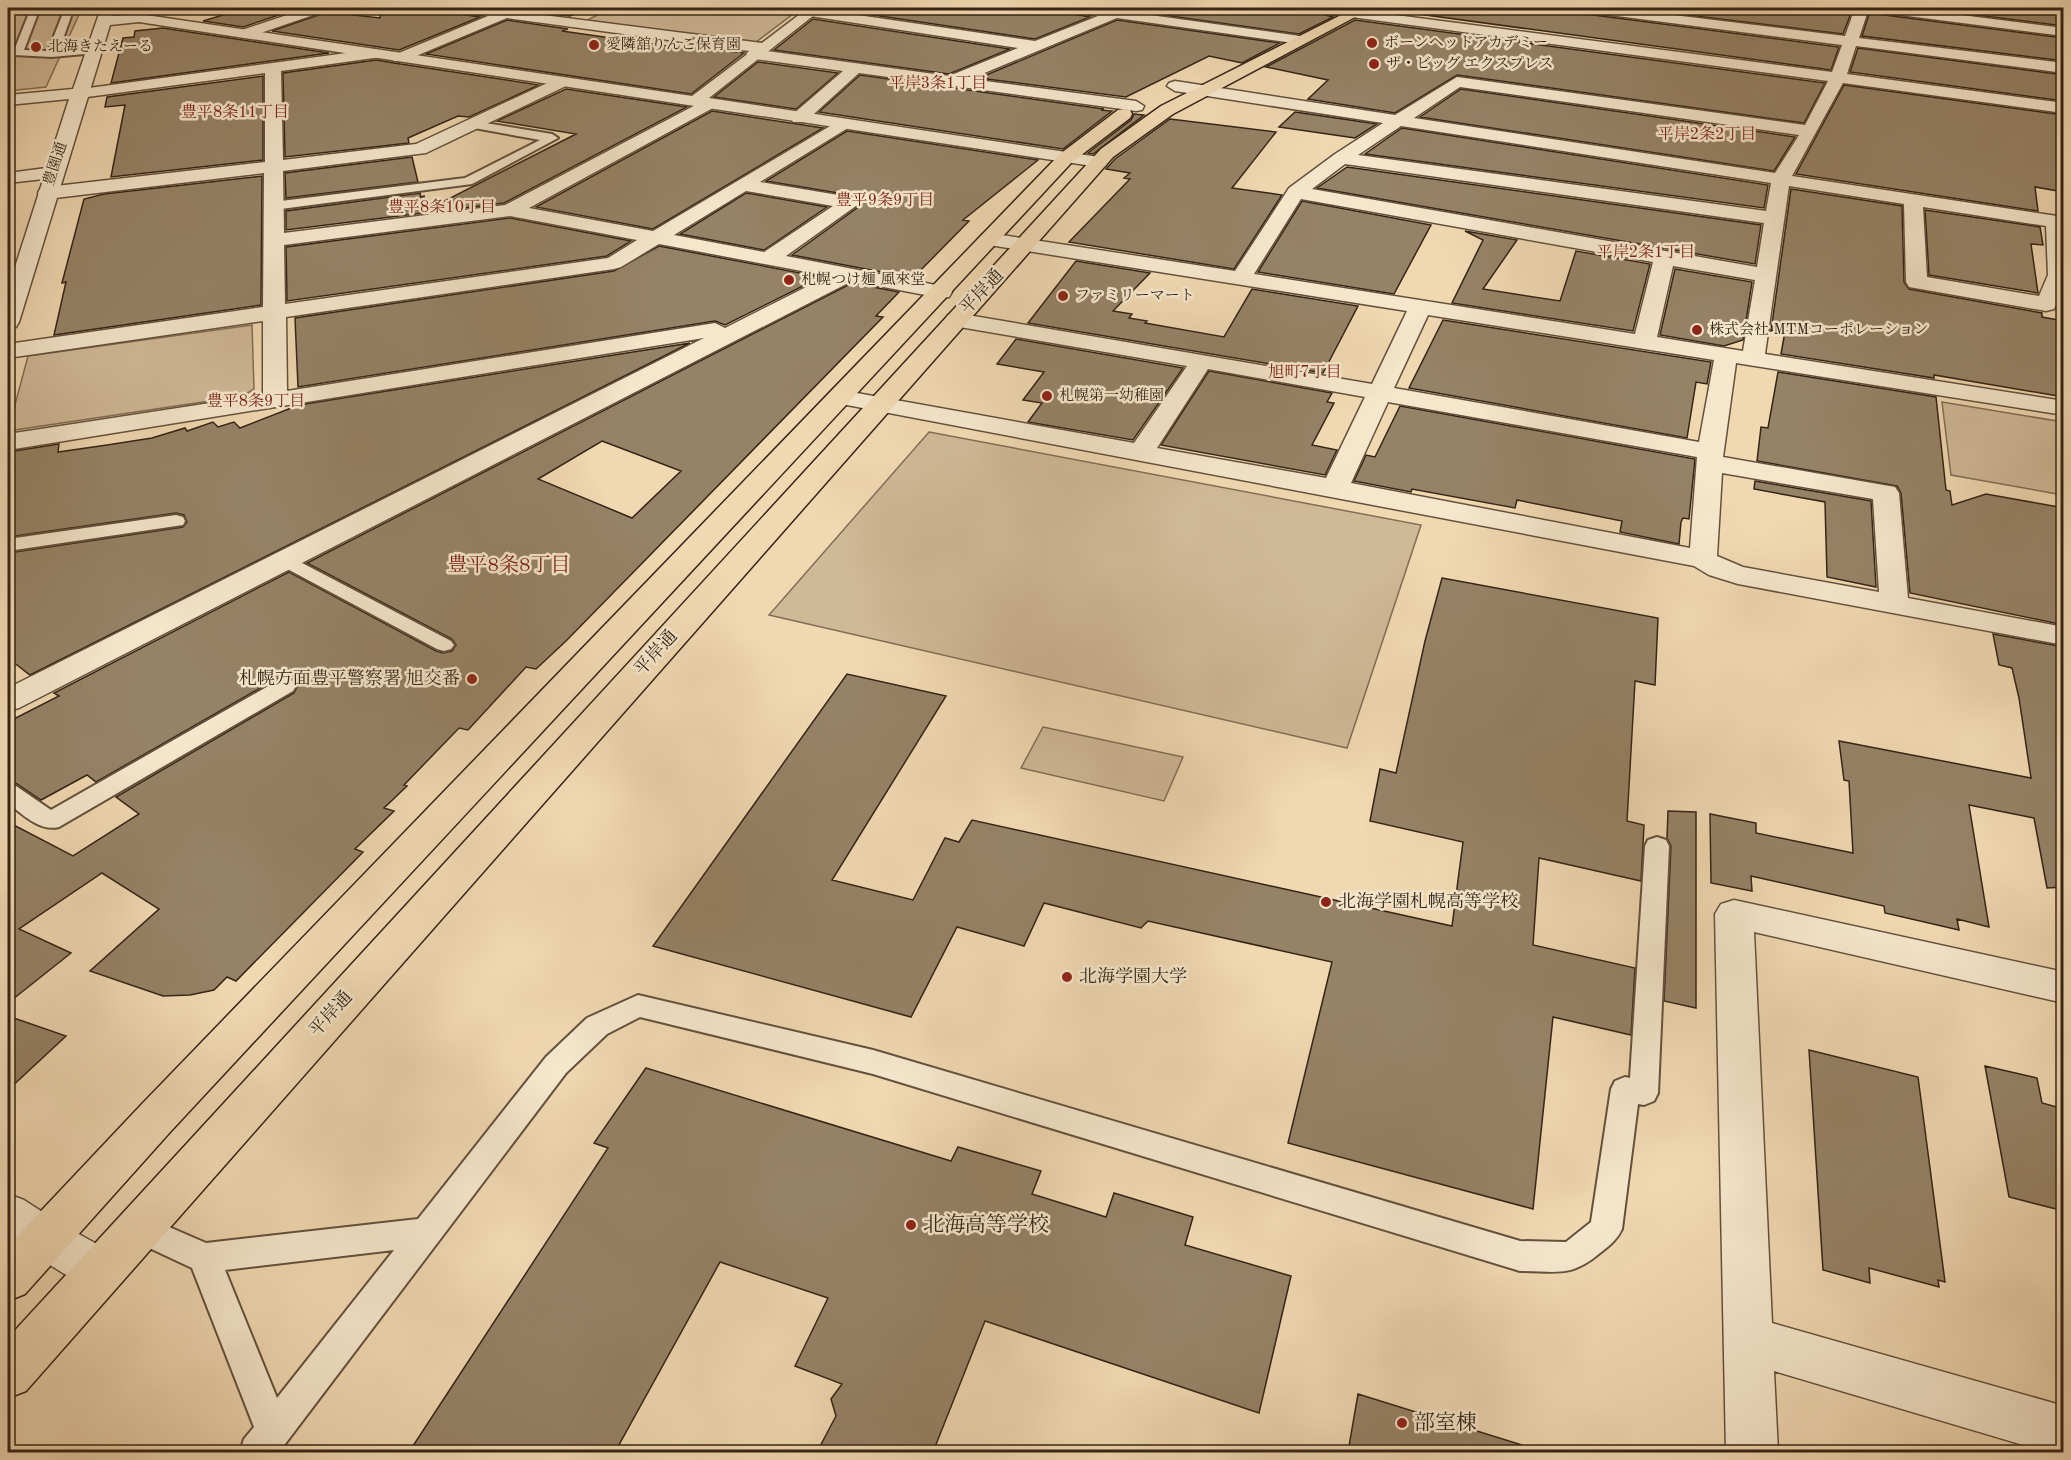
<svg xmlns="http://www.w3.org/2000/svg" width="2071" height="1460" font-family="'Old Standard TT','Noto Serif JP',serif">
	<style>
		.green { fill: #d0b997; stroke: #826e56; stroke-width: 1.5 }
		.building { fill: #968267; stroke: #352416; stroke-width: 1.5; fill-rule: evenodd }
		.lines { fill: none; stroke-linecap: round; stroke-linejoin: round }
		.service-casing { stroke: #64513d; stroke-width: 4 }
		.minor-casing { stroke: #64513d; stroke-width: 3 }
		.tertiary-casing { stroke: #64513d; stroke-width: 3 }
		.trunk-casing { stroke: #352416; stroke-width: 3 }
		.service { fill: #f5e6cc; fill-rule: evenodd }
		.minor { fill: #f5e6cc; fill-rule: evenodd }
		.tertiary { fill: #f5e6cc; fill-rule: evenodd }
		.trunk { fill: #f0d8b1; fill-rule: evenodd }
		.poi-dot { fill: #8f2418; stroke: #f5e6cc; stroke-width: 2 }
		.labels { text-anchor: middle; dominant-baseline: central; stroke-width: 5; stroke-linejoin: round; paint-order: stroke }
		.far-poi-label { font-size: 15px; fill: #352416; stroke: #f5e6cc; text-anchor: start }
		.far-street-label { font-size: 15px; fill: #352416; stroke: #f5e6cc }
		.far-neighbourhood-label { font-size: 16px; fill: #7a1f14; stroke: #f5e6cc }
		.street-label { font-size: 18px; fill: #352416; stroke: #f5e6cc }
		.poi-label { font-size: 18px; fill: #352416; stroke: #f5e6cc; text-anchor: start }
		.neighbourhood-label { font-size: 20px; fill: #7a1f14; stroke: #f5e6cc }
		.near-poi-label { font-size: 21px; fill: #352416; stroke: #f5e6cc; text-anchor: start }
	</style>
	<rect width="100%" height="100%" fill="#f0d8b1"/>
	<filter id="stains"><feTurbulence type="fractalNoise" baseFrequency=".00333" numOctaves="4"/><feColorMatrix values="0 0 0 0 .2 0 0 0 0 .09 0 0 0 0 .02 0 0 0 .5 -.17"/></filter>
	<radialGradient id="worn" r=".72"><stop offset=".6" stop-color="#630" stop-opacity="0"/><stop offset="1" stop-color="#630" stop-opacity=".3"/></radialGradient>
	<!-- green -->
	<path class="green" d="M8 8H82L46 87 8 91Z
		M612 8H801L756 42 751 43 585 21Z
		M252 325 254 389 243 396 8 431 28 356Z
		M1942 402 2063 422V495L1951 475Z
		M929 432 1421 525 1347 748 769 615Z
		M1043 727 1183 757 1164 801 1021 768Z"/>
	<!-- building -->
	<path class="building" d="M246 8H300L243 27 203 21Z
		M381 8H451L460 14 480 17 399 50 272 31 327 12 380 18Z
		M502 8H589V9L570 16Z
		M826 8H1064L1068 13 1090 17 1035 39Z
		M1113 8H1321L1320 10 1322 14 1333 17 1299 34Z
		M1374 8H1577L1586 14 1839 47 1831 70Z
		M1630 8H1853L1843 34Z
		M1920 8H2064V26Z
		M1870 11 1877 14 2064 38V61L1862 36Z
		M813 19 1010 49 949 74 774 50Z
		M507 20 568 29 562 31 681 48H708L744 53 691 94 426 54Z
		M1117 20 1280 43 1242 63 1209 56 1126 97 979 78Z
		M1355 20 1825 83 1804 123 1457 75 1395 113 1308 99 1328 80 1266 67Z
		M163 28 176 30 329 53 111 83 123 38 134 37 135 31Z
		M1858 48 2064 75V101L1850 72Z
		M376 60 394 63 539 85 469 117 458 116 408 138 409 143 285 157 283 73Z
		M758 62 838 73 796 109 714 97Z
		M860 75 1104 109 1101 110 1112 111 1063 149 819 112Z
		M263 76V160L111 177 125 105 105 107 107 97Z
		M1844 85 2064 115V192L2035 187 2038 211 1796 174Z
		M566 89 687 107 504 203 286 230V211L420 193 421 197 424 196 427 210 576 134 497 121Z
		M1461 89 1795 137 1774 171 1420 117Z
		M712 111 823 128 653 229 536 207Z
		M1295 112 1377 124 1355 138 1279 127Z
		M1134 114 1144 115 1093 154 1088 153 1131 120Z
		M1170 119 1276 132 1232 188 1282 195 1234 269 1069 242 1130 179 1124 178 1130 173 1106 169 1115 159Z
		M1402 128 1768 185 1764 208 1365 154Z
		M847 131 1038 160 963 220 969 221 913 278 792 255 861 205 862 202 858 197 850 195 766 181Z
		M412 157 418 182 286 198 285 173Z
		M1347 167 1761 225 1755 264 1317 188Z
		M262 176 261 305 54 335 66 282 62 283 84 199 104 194Z
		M1791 189 1902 206 1904 282 1909 289 2042 313V317L2059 320 2058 335 2064 336V397L1934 375V378L1781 354 1786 326 1771 331Z
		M746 193 827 207 764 250 680 234Z
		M1302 201 1431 225 1394 294 1258 272Z
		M1925 210 2040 227 2043 245 2031 244 2038 293 1929 275Z
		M510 218 631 241 607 256 287 301 286 247Z
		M1465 231 1517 240 1483 289 1560 301 1576 251 1650 264 1633 331 1452 303 1483 240Z
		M659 246 821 277 725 325 715 321 298 387 295 318 614 271Z
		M1076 261 1150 273 1113 311 1132 314 1129 318 1147 321 1145 323 1224 337 1252 289 1358 306 1323 373 1028 323Z
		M1675 269 1752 282 1743 340 1724 346 1660 335Z
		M852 283 899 292 876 316 883 317 566 641 536 669 526 667 468 730 459 728 404 785 407 786 384 808 394 811 355 849 363 852 236 981 227 977 214 990 190 995 163 996 90 971 159 909 102 873 19 929 71 953 8 1003V822L73 856 139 814 116 797 294 693 298 685 294 679 284 677 276 679 96 782 87 775 41 800 17 784 8 782V722L59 696 54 693 289 572 436 651 443 653 452 651 456 645 452 639 307 563ZM602 441 681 471 632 518 538 479Z
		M1443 320 1711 362 1707 384 1696 382 1687 438 1409 388Z
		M1016 339 1183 368 1133 440 1028 422 1042 403 1023 400 1044 372 997 364Z
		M690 343 30 675 8 658V553L183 527 187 522 184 515 176 513 8 537V452L59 444 58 452 107 445 152 438 185 428 187 431 213 422 218 427 234 422 240 428 299 405Z
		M1209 371 1332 393 1327 402 1334 403 1312 445 1337 450 1325 475 1161 445Z
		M1778 372 1936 397 1946 490 1950 491 1952 505 1986 494 2064 508V625L1910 593 1901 493 1897 486 1757 461 1761 427 1768 428Z
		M1400 406 1695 459 1689 519 1683 518 1681 522 1679 544 1620 532 1622 521 1517 500 1515 508 1412 489 1411 492 1354 481 1366 455 1375 457Z
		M1755 481 1871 501 1876 587 1827 577 1825 502 1754 489Z
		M1442 578 1658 618 1655 685 1635 681 1627 821 1644 825 1641 881 1539 858 1533 945 1635 968 1631 1035 1553 1017 1533 1209 1288 1143 1332 962 1148 921 1141 928 1044 903 1024 946 957 927 911 1017 653 946 847 674 946 696 832 880 913 900 945 838 959 842 972 820 1452 926 1463 842 1370 821 1380 769 1396 773 1425 641Z
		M1993 634 2064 647V887L2047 888 2034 818 1969 805 1989 927 1957 919 1959 930 1885 913 1884 906 1751 876 1752 891 1711 883 1710 814 1756 823V833L1853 853 1849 781 1844 780 1839 741 2031 778 2019 698 2012 668 1999 665Z
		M1668 811 1696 812V1008L1664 1001 1671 846 1667 838Z
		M8 1016 66 1036 8 1090Z
		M1809 1050 1918 1077 1945 1282 1938 1280 1939 1287 1869 1268 1870 1283 1823 1270Z
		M1985 1066 2037 1078 2042 1103 2064 1109V1211L2009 1197Z
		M646 1068 951 1161 958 1147 1041 1171 1032 1194 1106 1217 1114 1193 1193 1217 1185 1245 1291 1276 1259 1413 985 1321 933 1452H817L836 1416 831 1399 842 1384 795 1366 828 1298 720 1262 615 1452H409L608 1148 594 1143Z
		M1358 1394 1522 1445 1521 1452H1348Z"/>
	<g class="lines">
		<defs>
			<path id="service" d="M31 8H40L24 50 48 51 65 8H74L59 50 95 47 100 50 95 53 52 57 14 55 13 53Z
				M473 121 552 134 558 138 472 184 273 210 266 206 273 202 465 178 540 140 469 127V123Z
				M176 515 183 517 185 521 183 525 8 551V539Z
				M285 554 451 641 454 645 451 649 444 651 437 649 278 564 275 560 278 556Z
				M285 679 293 681 296 686 293 691 59 827C40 832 22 814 8 803V784L16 786 51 810 277 681Z
				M1657 837 1666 840 1669 846 1658 1093 1654 1101 1644 1105 1638 1104 1622 1229C1617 1240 1609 1246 1600 1253 1570 1278 1557 1271 1520 1271L873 1074 640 1017 607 1034 566 1073 279 1452H240L244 1439 254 1427 192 1268 128 1238 123 1228 128 1218 139 1214 206 1243 418 1219 546 1057 587 1018 638 995 873 1050 1520 1241 1566 1242 1591 1222 1611 1089 1615 1081 1625 1077 1630 1078 1645 846 1648 840ZM394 1250 277 1398 225 1270Z"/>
			<path id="minor" d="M308 8H327L325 11 249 37 244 38 237 34 239 31Z
				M453 8H488L762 43 770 48 767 51 949 76 1018 48 810 16 803 12 810 8 1035 41 1098 16 1068 11 1066 8H1100L1300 36 1307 40 1300 44 1117 18 970 79 1136 101 1144 106 1142 110 1136 111 859 73 805 122H793L791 118 793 114 843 71 754 59 746 54 749 51 507 18 404 61H394L391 58 394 55 488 16 460 12Z
				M1324 8H1342L1832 72 1842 45 1586 12 1579 8H1616L1845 36 1855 8H1869L1859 38 2064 63V73L1856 46 1847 74 2064 103V113L1843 83 1792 176 2064 217V289L2054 309 2046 311 1909 287 1906 282 1904 204 1789 186 1765 354 2064 401V415L1736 363 1723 457 1895 487 1899 493 1908 598 2064 627V645L1738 584 1709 575 1694 566 831 402 828 397 831 392 840 390 1134 443 1187 366 948 325 945 320 948 315 956 313 1372 384 1407 311 989 245 982 243 979 239 982 235 989 233 1235 271 1289 188 1335 154 1383 123 1175 91 1167 86 1169 83 1175 81 1395 115 1457 77 1805 125 1828 81 1329 14 1324 13 1322 10ZM1460 87 1799 135 1775 173 1414 118ZM1401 126 1771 183 1766 211 1358 155ZM1345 164 1764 223 1757 267 1312 189ZM1301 199 1653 262 1635 334 1254 274ZM1923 207 2046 226 2048 275 2039 296 1927 277ZM1673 266 1755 280 1743 351 1657 337ZM1428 315 1714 360 1699 442 1394 388ZM1208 369 1365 397 1326 478 1157 448ZM1388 402 1697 457 1690 548 1351 483ZM1722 473 1873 499 1879 592 1743 567 1717 556Z
				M1870 8H1906L2064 28V36L1877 12Z
				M376 49 384 54 381 57 281 71 283 160 416 144 556 79H568L570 82 568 85 426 153 283 171 284 233 505 205 707 99 713 100 715 104 713 108 529 208 653 231 842 119 848 120 851 124 848 128 760 182 850 197 857 199 860 203 786 256 941 286 949 287 952 292 949 297 941 298 852 281 19 708 8 711V688L704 338 8 450V434L263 395V321L8 358V344L263 307 264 173 47 199 40 197 38 193 40 189 47 187 265 162V73L80 98 74 96 72 93 74 90ZM746 191 833 206 764 252 674 235ZM510 216 637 240 608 258 285 304 284 245ZM659 244 828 276 725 328 715 323 287 391 286 317 614 269 621 267Z
				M54 167 61 169 63 173 61 177 8 183V173Z
				M1734 900 2064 972V1003L1754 932 1772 1323 2064 1406V1452H2047L1774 1371 1778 1452H1726L1715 914 1721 904Z"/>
			<path id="tertiary" d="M101 8H115L112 16 139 14 692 96 808 8H823L709 98 1099 157 1105 158 1108 162 1105 166 1099 167 139 22 110 25 19 322 16 327 8 329V289L69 99 8 105V95L73 89Z
				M8 1194 24 1200 61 1224 118 1256 125 1271 118 1286 101 1293 84 1286 8 1239Z"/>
			<path id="trunk" d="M1355 8H1372L1173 114 1113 157 26 1391 8 1398V1338L1101 149 1161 106Z
				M1124 109 1130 110 1132 114 1130 118 1072 162 171 1131 25 1294 8 1301V1246L141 1105 1060 154 1118 110Z"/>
		</defs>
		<!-- service casing -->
		<use href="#service" class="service-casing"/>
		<!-- minor casing -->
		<use href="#minor" class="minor-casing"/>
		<!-- tertiary casing -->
		<use href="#tertiary" class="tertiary-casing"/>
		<!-- trunk casing -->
		<use href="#trunk" class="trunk-casing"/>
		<!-- service -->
		<use href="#service" class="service"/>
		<!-- minor -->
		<use href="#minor" class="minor"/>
		<!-- tertiary -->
		<use href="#tertiary" class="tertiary"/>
		<!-- trunk -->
		<use href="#trunk" class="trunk"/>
	</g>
	<!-- markers -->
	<g class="poi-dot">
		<circle cx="1372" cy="43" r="6"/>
		<circle cx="594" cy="45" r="6"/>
		<circle cx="36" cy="47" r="6"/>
		<circle cx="1374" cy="64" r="6"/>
		<circle cx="789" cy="280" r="6"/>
		<circle cx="1063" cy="296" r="6"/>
		<circle cx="1697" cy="330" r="6"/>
		<circle cx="1047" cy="396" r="6"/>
		<circle cx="472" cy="679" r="6"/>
		<circle cx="1326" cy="902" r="6"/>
		<circle cx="1067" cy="977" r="6"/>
		<circle cx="911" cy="1225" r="6"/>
		<circle cx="1402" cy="1423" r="6"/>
	</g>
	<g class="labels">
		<!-- far-poi labels -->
		<g class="far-poi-label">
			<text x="1384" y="43">ボーンヘッドアカデミー</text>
			<text x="606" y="45">愛隣舘りんご保育園</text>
			<text x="48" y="47">北海きたえーる</text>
			<text x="1386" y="64">ザ・ビッグ エクスプレス</text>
			<text x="801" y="280">札幌つけ麺 風來堂</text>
			<text x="1075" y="296">ファミリーマート</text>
			<text x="1709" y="330">株式会社 MTMコーポレーション</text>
			<text x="1059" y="396">札幌第一幼稚園</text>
		</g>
		<!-- far-street labels -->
		<g class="far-street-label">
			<text transform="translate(56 164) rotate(-72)">豊園通</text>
		</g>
		<!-- far-neighbourhood labels -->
		<g class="far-neighbourhood-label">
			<text x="938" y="84">平岸3条1丁目</text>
			<text x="235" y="113">豊平8条11丁目</text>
			<text x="1707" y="135">平岸2条2丁目</text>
			<text x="885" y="201">豊平9条9丁目</text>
			<text x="442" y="208">豊平8条10丁目</text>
			<text x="1646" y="253">平岸2条1丁目</text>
			<text x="1305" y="373">旭町7丁目</text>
			<text x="256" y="402">豊平8条9丁目</text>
		</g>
		<!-- street labels -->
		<g class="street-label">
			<text transform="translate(982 292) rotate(-47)">平岸通</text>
			<text transform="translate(656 653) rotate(-48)">平岸通</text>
			<text transform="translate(331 1014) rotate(-48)">平岸通</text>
		</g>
		<!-- poi labels -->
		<g class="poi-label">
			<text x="460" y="679" text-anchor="end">札幌方面豊平警察署 旭交番</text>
			<text x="1338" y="902">北海学園札幌高等学校</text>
			<text x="1079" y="977">北海学園大学</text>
		</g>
		<!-- neighbourhood labels -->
		<g class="neighbourhood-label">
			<text x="509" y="566">豊平8条8丁目</text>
		</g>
		<!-- near-poi labels -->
		<g class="near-poi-label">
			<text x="923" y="1225">北海高等学校</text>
			<text x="1414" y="1423">部室棟</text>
		</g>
	</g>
	<!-- margin -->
	<rect width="2071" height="1460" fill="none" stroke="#f0d8b1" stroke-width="30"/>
	<rect x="9" y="9" width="2053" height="1442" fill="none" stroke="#352416" stroke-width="3"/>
	<rect x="15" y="15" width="2041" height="1430" fill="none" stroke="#352416" stroke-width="1.5"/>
	<rect width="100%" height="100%" filter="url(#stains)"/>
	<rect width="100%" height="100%" fill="url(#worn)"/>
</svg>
